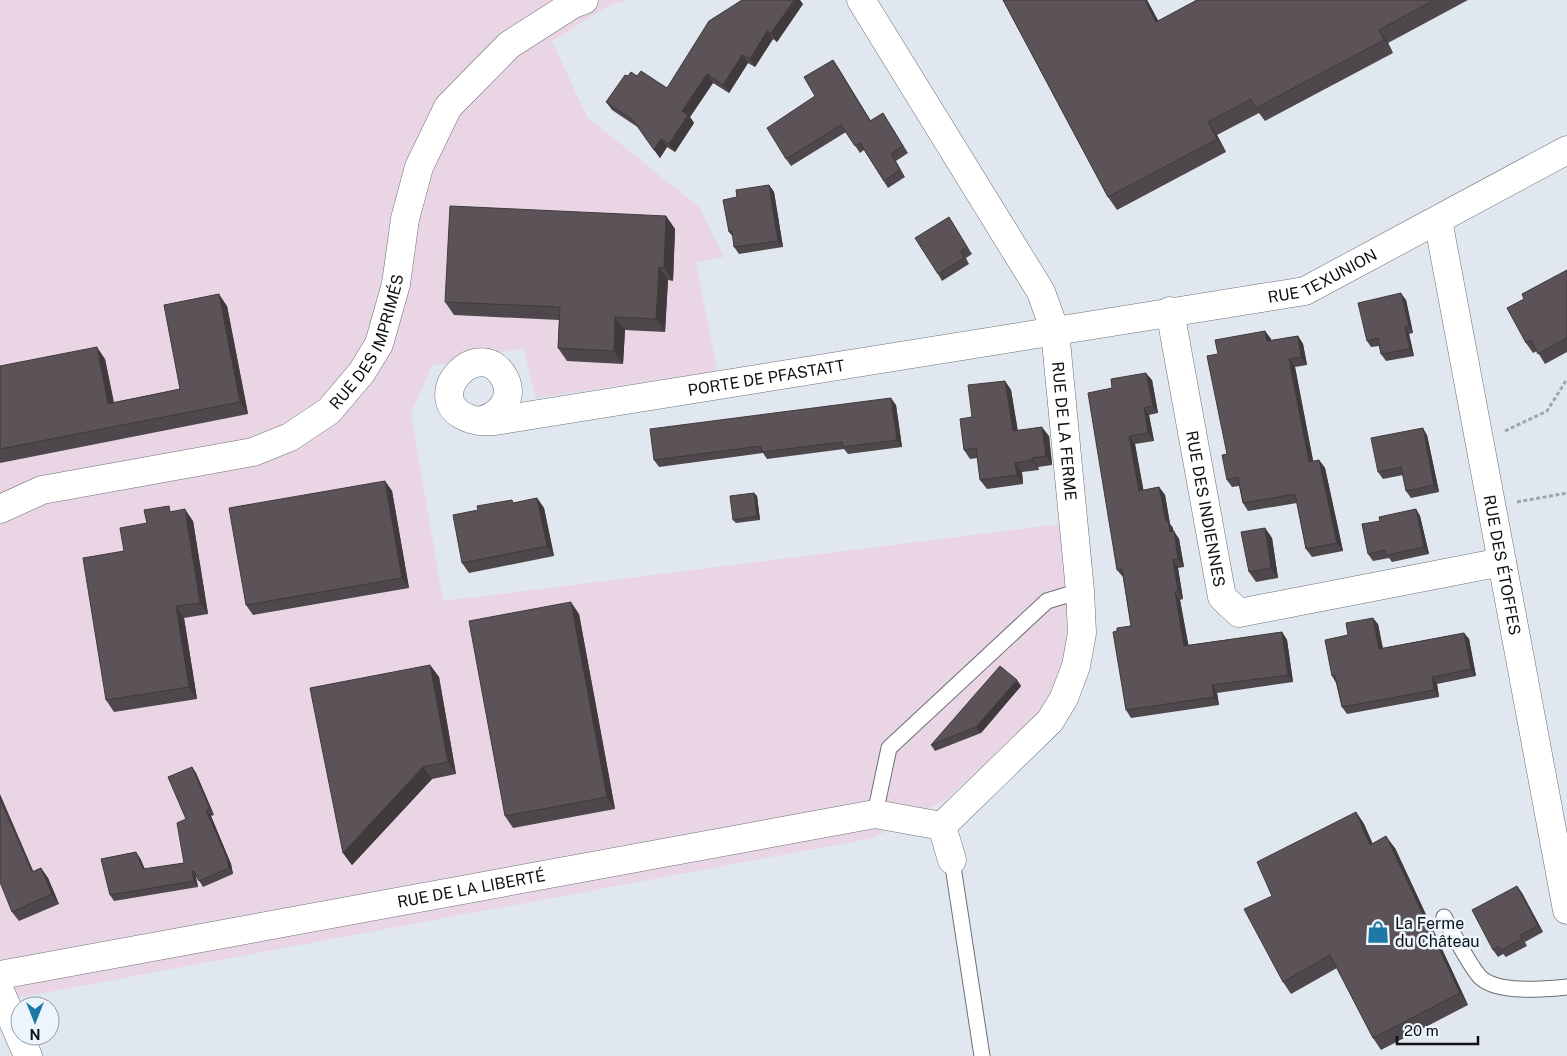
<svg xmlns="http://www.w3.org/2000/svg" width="1567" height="1056" font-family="'Public Sans',sans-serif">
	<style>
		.industrial { fill: #ead5e4 }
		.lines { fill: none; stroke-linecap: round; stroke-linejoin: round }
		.lane-casing { stroke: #6a7077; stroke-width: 17 }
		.street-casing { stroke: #6a7077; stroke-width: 29 }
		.path { stroke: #a0a5ac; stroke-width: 3; stroke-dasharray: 4 2.5; stroke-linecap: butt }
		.lane { stroke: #fff; stroke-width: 15 }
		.street { stroke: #fff; stroke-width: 28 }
		.wall { fill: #4e474b }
		.shaded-wall { fill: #403a3d }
		.building { fill: #5b5357; stroke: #403a3d }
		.labels { text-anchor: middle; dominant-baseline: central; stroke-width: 5; stroke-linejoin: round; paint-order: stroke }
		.street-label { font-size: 16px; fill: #0e1113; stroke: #edf5fc }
		.poi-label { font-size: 16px; fill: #0e1113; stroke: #edf5fc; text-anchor: start }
	</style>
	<rect width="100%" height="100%" fill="#e0e7ef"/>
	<!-- industrial -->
	<path class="industrial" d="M0 0H627L610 5 552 41 587 117 699 207 724 257 696 262 717 371 536 398 523 348 432 366 411 413 443 601 1060 524 1070 625 1061 668 1041 713 945 800 873 838 0 1001Z"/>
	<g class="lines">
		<defs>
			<path id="lane" d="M875 814 889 748 1047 601 1080 591
				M952 860 982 1056
				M1444 917C1453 933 1469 965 1480 977 1497 994 1545 989 1567 987"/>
			<g id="street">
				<path id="s1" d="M861 0 1041 292 1055 331 1080 591 1082 633 1076 666 1064 698 1050 721 942 826 952 860"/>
				<path id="s2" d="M1438 220 1567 910"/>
				<path id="s3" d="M1170 311 1222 597 1239 613 1502 562"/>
				<path id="s4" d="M479 421C498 417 515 400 505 379 480 331 418 399 468 418 476 422 487 421 495 421L1305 291 1567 150"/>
				<path id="s5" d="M0 509 42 490 253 452 290 437 329 411 362 372 379 344 396 284 405 219 419 167 448 107 509 45 573 4 584 0"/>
				<path id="s6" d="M0 975 875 814 942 826"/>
				<path d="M0 991 28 1056"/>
			</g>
		</defs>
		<!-- lane casing -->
		<use href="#lane" class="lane-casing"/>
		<!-- street casing -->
		<use href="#street" class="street-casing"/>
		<!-- path -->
		<path class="path" d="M1505 431 1547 411 1567 379
			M1517 502 1567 493"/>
		<!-- lane -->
		<use href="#lane" class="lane"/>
		<!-- street -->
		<use href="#street" class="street"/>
	</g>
	<!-- wall -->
	<path class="wall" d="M1003 0H1147L1158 21 1197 0H1468L1388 43 1393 53 1265 121 1259 113 1217 135 1226 152 1117 210 1108 197Z
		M803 4 777 42 773 39 755 67 748 63 729 93 713 83 690 117 694 123 675 152 667 147 660 158 639 128 612 110 606 102 628 76H637L667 88Z
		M833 60 871 121 883 113 908 153 896 161 905 177 888 188 864 150 860 153 846 132 791 166 786 159Z
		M769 185 774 192 783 247 739 254 734 247 733 237 729 232 737 197Z
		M666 216 675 229 673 281 668 280 665 332 625 330 623 364 567 361 558 348 559 320 454 315 445 302Z
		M949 217 972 254 966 258 969 264 942 281 938 274Z
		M1567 270V352L1545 364 1537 351 1533 353 1526 343 1524 299Z
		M1406 300 1413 333 1409 334 1414 356 1386 361 1381 354 1379 346 1371 347 1367 341Z
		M227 306 248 414 0 463V366L105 359 114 402 180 389Z
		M1265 331 1271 339V341L1298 336 1303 344 1307 365 1295 367 1313 462 1319 460 1325 468 1343 551 1312 557 1306 549 1297 503 1248 511 1243 503 1239 486 1232 487 1227 480V454L1218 354Z
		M1152 380 1158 413 1149 415 1154 441 1135 444 1143 490 1159 487 1165 495 1170 524 1173 528V531L1179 539 1184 567 1178 568 1183 599 1180 600 1188 645 1282 632 1287 640 1293 682 1217 693 1219 705 1131 718 1126 710 1117 631 1131 626 1123 577 1117 570 1112 388Z
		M1005 381 1011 390 1018 431 1049 436 1052 465 1038 467 1039 470 1022 472 1023 484 987 489 980 480 978 458 970 459 964 450 972 417Z
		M896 405 902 447 848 454 844 449 767 459 763 453 659 467 654 460Z
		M1427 435 1439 492 1411 498 1406 491 1403 475 1383 479 1378 472Z
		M385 481 392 491 409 588 253 615 246 605Z
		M754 493 757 496 760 520 736 523 733 520Z
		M537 498 544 508 554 556 469 573 462 563 514 503Z
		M1416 509 1420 516 1429 554 1392 562 1389 558 1373 561 1368 554 1380 521Z
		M173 511 193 521 208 614 184 618 197 699 114 712 106 700 124 551 147 523Z
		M1265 528 1272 538 1278 578 1256 582 1249 572Z
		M579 614 615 809 513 828 505 816Z
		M1378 624 1383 648 1464 633 1469 639 1476 676 1437 684 1439 697 1347 714 1342 707 1336 683 1332 676 1348 635Z
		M430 665 439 677 456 774 432 779 352 865 343 853Z
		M1017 680 1021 686 981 733 935 751 931 745Z
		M192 767 196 773 214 815 211 816 231 864 233 874 203 887 197 877H196L198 887 114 901 110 895 140 858 145 869 184 863Z
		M1356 812 1364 824 1373 844 1395 848 1468 1005 1381 1050 1373 1038 1337 968 1291 994 1283 982 1272 896Z
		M41 868 48 878 59 904 19 921 12 912 34 872Z
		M1517 886 1522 893 1543 932 1525 942 1527 946 1506 957 1503 954 1498 957 1493 950Z"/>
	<!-- shaded-wall -->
	<path class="shaded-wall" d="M794 0H800L803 4 777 42 771 33Z
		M1145 0H1147L1166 35 1156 22Z
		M1379 30 1388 43 1393 53 1384 40Z
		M767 31 773 39 755 67 750 59Z
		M742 55 748 63 729 93 723 85Z
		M833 60 838 67 875 128 870 121Z
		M707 74 713 83 690 117 694 123 675 152 669 144 682 111Z
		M1208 122 1217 135 1226 152 1217 139Z
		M661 139 667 147 660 158 654 150Z
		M769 185 774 192 783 247 778 241Z
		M666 216 675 229 673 281 664 268Z
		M659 267 668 280 665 332 656 319Z
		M1401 293 1406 300 1413 333 1409 326Z
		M219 294 227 306 248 414 240 402Z
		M615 317 625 330 623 364 614 351Z
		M1405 327 1409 334 1414 356 1410 349Z
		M1265 331 1271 339 1273 349 1267 341Z
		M1298 336 1303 344 1307 365 1301 357Z
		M97 347 105 359 116 416 108 404Z
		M1289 359 1295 367 1315 470 1309 462Z
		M1146 373 1152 380 1158 413 1153 406Z
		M1005 381 1011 390 1019 440 1013 431Z
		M891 398 896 405 902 447 897 440Z
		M1144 408 1149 415 1154 441 1148 433Z
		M1042 427 1049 436 1052 465 1046 456Z
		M1423 428 1427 435 1439 492 1434 485Z
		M1129 436 1135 444 1145 498 1139 491Z
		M1032 458 1038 467 1039 470 1032 460Z
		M1319 460 1325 468 1343 551 1337 543Z
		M1015 463 1022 472 1023 484 1017 475Z
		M385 481 392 491 409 588 402 578Z
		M1159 487 1165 495 1170 524 1173 528 1175 540 1170 532 1166 521Z
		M754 493 757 496 760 520 757 516Z
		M537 498 544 508 554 556 547 546Z
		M185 509 193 521 208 614 200 603Z
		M1416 509 1420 516 1429 554 1424 547Z
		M1265 528 1272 538 1278 578 1271 568Z
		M1174 531 1179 539 1184 567 1178 559Z
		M1173 560 1178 568 1183 599 1178 591Z
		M1175 592 1180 600 1190 653 1184 646Z
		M571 602 579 614 615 809 607 797Z
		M176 606 184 618 197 699 189 687Z
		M1373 618 1378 624 1384 656 1379 649Z
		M1282 632 1287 640 1293 682 1288 675Z
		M1464 633 1469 639 1476 676 1471 669Z
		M430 665 439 677 456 774 448 762Z
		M1432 677 1437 684 1439 697 1434 690Z
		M1017 680 1021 686 981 733 976 727Z
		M1212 685 1217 693 1219 705 1214 697Z
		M192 767 196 773 214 815 210 809Z
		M423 767 432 779 352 865 343 853Z
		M0 794 38 882 32 872 0 799Z
		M206 810 211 816 231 864 233 874 229 868Z
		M1356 812 1364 824 1378 858 1370 845Z
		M1386 836 1395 848 1468 1005 1460 993Z
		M136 852 140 858 147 875 143 869Z
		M41 868 48 878 59 904 52 894Z
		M192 871 196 877 198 887 194 881Z
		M1517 886 1522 893 1543 932 1538 926Z"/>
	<!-- building -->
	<path class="building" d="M742 0H794L771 33 767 31 750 59 742 55 723 85 707 74 682 111 688 115 669 144 661 139 654 150 633 120 606 102 625 75 628 76 631 72 637 76 641 71 667 88 709 21Z
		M1003 0H1145L1156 22 1197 0H1434L1379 30 1384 40 1256 108 1251 99 1208 122 1217 139 1108 197Z
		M833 60 870 121 883 113 903 146 891 154 900 170 884 181 860 143 855 146 841 125 786 159 767 128 815 96 804 77Z
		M769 185 778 241 734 247 732 231 729 232 723 200 737 197 736 190Z
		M450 206 666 216 664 268 659 267 656 319 615 317 614 351 558 348 560 307 445 302Z
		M949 217 967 247 961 251 964 258 938 274 915 238Z
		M1567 270V338L1538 354 1531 340 1526 343 1507 308 1524 299 1522 294Z
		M1401 293 1409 326 1405 327 1410 349 1381 354 1378 338 1367 341 1358 303Z
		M219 294 240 402 0 449V366L97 347 108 404 180 389 164 305Z
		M1265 331 1267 341 1298 336 1301 357 1289 359 1309 462 1319 460 1337 543 1306 549 1295 494 1243 503 1238 477 1227 480 1222 455 1227 454 1207 356 1218 354 1215 340Z
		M1146 373 1153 406 1144 408 1148 433 1129 436 1139 491 1159 487 1166 521H1168L1170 532 1174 531 1178 559 1173 560 1178 591 1175 592 1184 646 1282 632 1288 675 1212 685 1214 697 1126 710 1113 632 1117 631V628L1131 626 1122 569 1117 570 1088 393 1112 388 1111 379Z
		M1005 381 1013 431 1042 427 1046 456 1032 458V460L1015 463 1017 475 980 480 976 448 964 450 960 419 972 417 968 385Z
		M891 398 897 440 843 447 842 442 762 452 761 446 654 460 650 429Z
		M1423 428 1434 485 1406 491 1401 467 1378 472 1371 438Z
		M385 481 402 578 246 605 229 508Z
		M754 493 757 516 733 520 730 496Z
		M537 498 547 546 462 563 453 515 478 510 477 506 512 500 513 503Z
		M169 506 170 512 185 509 200 603 176 606 189 687 106 700 83 558 124 551 120 528 147 523 144 510Z
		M1416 509 1424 547 1387 555 1385 550 1368 554 1362 524 1380 521 1379 517Z
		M1265 528 1271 568 1249 572 1241 532Z
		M571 602 607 797 505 816 469 621Z
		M1373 618 1379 649 1464 633 1471 669 1432 677 1434 690 1342 707 1335 675 1332 676 1325 640 1348 635 1346 623Z
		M430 665 448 762 423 767 343 853 310 688Z
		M1000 666 1017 680 976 727 931 745Z
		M192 767 210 809 206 810 227 858 229 868 199 881 194 871H192L194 881 110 895 101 859 136 852 143 869 184 863 177 823 186 819 168 777Z
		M0 799 32 872 41 868 52 894 12 912 0 882Z
		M1356 812 1370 845 1386 836 1460 993 1373 1038 1330 955 1283 982 1244 909 1272 896 1257 862Z
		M1517 886 1538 926 1520 935 1522 939 1501 950 1498 946 1493 950 1472 910Z"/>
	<!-- icons -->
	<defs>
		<symbol id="shop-bare" viewBox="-9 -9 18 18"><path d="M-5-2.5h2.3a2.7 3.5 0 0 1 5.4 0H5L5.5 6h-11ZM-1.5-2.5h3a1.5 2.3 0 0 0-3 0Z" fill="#1e78a6" stroke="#edf5fc" stroke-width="2.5" paint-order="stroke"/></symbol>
	</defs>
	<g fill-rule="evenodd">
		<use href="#shop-bare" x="1362" y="916" width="32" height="32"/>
	</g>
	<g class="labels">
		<!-- street labels -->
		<g class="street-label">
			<text stroke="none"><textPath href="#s4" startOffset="1039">RUE TEXUNION</textPath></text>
			<text stroke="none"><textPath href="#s5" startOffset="428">RUE DES IMPRIMÉS</textPath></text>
			<text stroke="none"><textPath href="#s4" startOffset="472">PORTE DE PFASTATT</textPath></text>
			<text stroke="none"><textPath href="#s1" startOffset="485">RUE DE LA FERME</textPath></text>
			<text stroke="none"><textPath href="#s3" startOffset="201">RUE DES INDIENNES</textPath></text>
			<text stroke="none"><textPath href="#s2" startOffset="351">RUE DES ÉTOFFES</textPath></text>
			<text stroke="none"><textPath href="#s6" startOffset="479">RUE DE LA LIBERTÉ</textPath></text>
		</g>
		<!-- poi labels -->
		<g class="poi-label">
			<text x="1395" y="923">La Ferme<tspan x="1395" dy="18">du Château</tspan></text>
		</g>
	</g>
	<!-- north arrow -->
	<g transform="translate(35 1021) rotate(180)"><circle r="24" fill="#edf5fc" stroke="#949a9f"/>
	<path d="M0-4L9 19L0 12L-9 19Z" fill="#1e78a6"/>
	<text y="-8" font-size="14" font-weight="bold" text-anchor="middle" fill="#0e1113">N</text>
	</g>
	<!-- scale -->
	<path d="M1397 1036v8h81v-8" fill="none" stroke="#0e1113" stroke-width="2.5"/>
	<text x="1404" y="1036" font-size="15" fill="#0e1113" stroke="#edf5fc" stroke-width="4" paint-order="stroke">20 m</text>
</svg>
